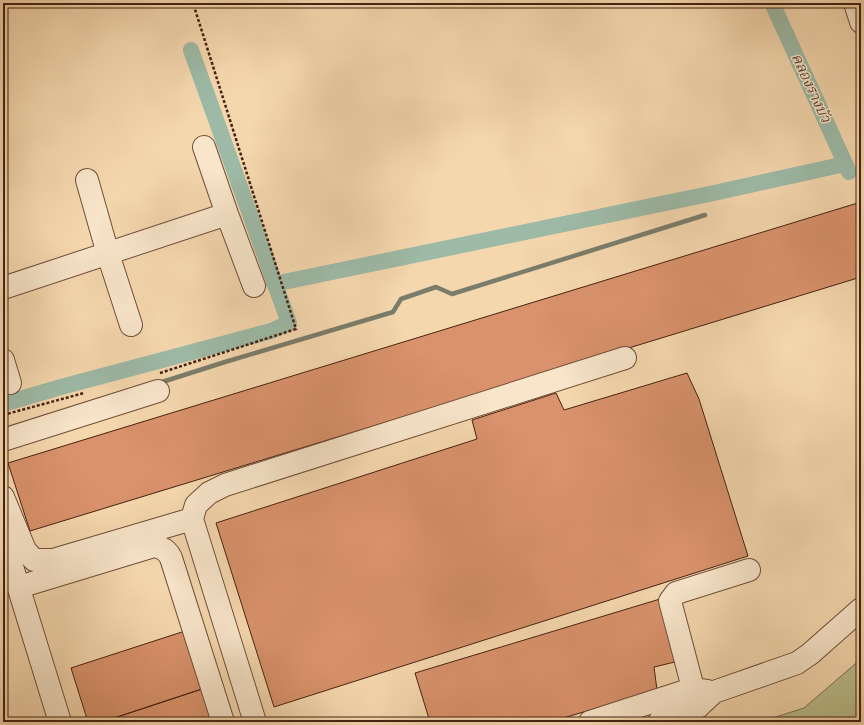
<svg xmlns="http://www.w3.org/2000/svg" width="864" height="725" font-family="'IM FELL English','Noto Serif Thai',serif">
	<style>
		.green { fill: #babe8b; stroke: #80704e }
		.lines { fill: none; stroke-linecap: round; stroke-linejoin: round }
		.stream { stroke: #7a7d6b; stroke-width: 4.5 }
		.canal { stroke: #9dbaa7; stroke-width: 16 }
		.building { fill: #d9926b; stroke: #452212 }
		.minor-casing { stroke: #714f39; stroke-width: 24 }
		.path { stroke: #452212; stroke-width: 2.5; stroke-dasharray: 3 2; stroke-linecap: butt }
		.minor { stroke: #f8e5ca; stroke-width: 22 }
		.labels { text-anchor: middle; dominant-baseline: central; stroke-width: 3; stroke-linejoin: round; paint-order: stroke }
		.water-label { font-size: 15px; font-style: italic; fill: #5b4837; stroke: #f8e5ca }
	</style>
	<rect width="100%" height="100%" fill="#f5d7ae"/>
	<filter id="stains"><feTurbulence type="fractalNoise" baseFrequency=".005" numOctaves="4"/><feColorMatrix values="0 0 0 0 .2 0 0 0 0 .09 0 0 0 0 .02 0 0 0 .5 -.17"/></filter>
	<radialGradient id="worn" r=".72"><stop offset=".6" stop-color="#630" stop-opacity="0"/><stop offset="1" stop-color="#630" stop-opacity=".3"/></radialGradient>
	<!-- green -->
	<path class="green" d="M861 659V722H760L804 708Z"/>
	<g class="lines">
		<!-- stream -->
		<path class="stream" d="M159 383 225 362 393 312 401 299 436 287 452 294 705 215"/>
		<!-- canal -->
		<path class="canal" d="M772 3 849 172
			M274 284 714 193 845 164
			M3 404 61 387 271 331 289 323 191 50"/>
	</g>
	<!-- building -->
	<path class="building" d="M861 202V277L30 531 8 463Z
		M687 373 699 399 748 556 274 707 216 523 477 439 472 420 556 393 564 410Z
		M660 599 679 661 654 667 657 690 550 722H489L488 719 479 722H430L415 673Z
		M185 631 205 688 102 722H88L71 668Z
		M205 688 215 722H102Z"/>
	<g class="lines">
		<defs>
			<path id="minor" d="M855 3 861 22
				M204 147 227 214 254 286
				M87 180 108 254 131 325
				M3 288 227 214
				M3 360 10 383
				M3 440 158 391
				M3 497 25 550 34 560H53L192 519
				M3 537 60 722
				M19 587 154 546C163 548 167 550 171 558L223 722
				M698 707 670 601 676 593 749 570
				M255 722 192 519 196 505 209 493 225 485 625 358
				M590 722 692 689 707 691
				M659 722 698 707 714 692 797 663 810 654 861 609"/>
		</defs>
		<!-- minor casing -->
		<use href="#minor" class="minor-casing"/>
		<!-- path -->
		<path class="path" d="M160 373 296 329 193 3
			M3 415 84 393"/>
		<!-- minor -->
		<use href="#minor" class="minor"/>
	</g>
	<g class="labels">
		<!-- water labels -->
		<g class="water-label">
			<text transform="translate(811 88) rotate(65)">คลองรางบัว</text>
		</g>
	</g>
	<!-- margin -->
	<rect width="864" height="725" fill="none" stroke="#f5d7ae" stroke-width="16"/>
	<rect x="4" y="4" width="856" height="717" fill="none" stroke="#452212" stroke-width="2"/>
	<rect x="8" y="8" width="848" height="709" fill="none" stroke="#452212"/>
	<rect width="100%" height="100%" filter="url(#stains)"/>
	<rect width="100%" height="100%" fill="url(#worn)"/>
</svg>
